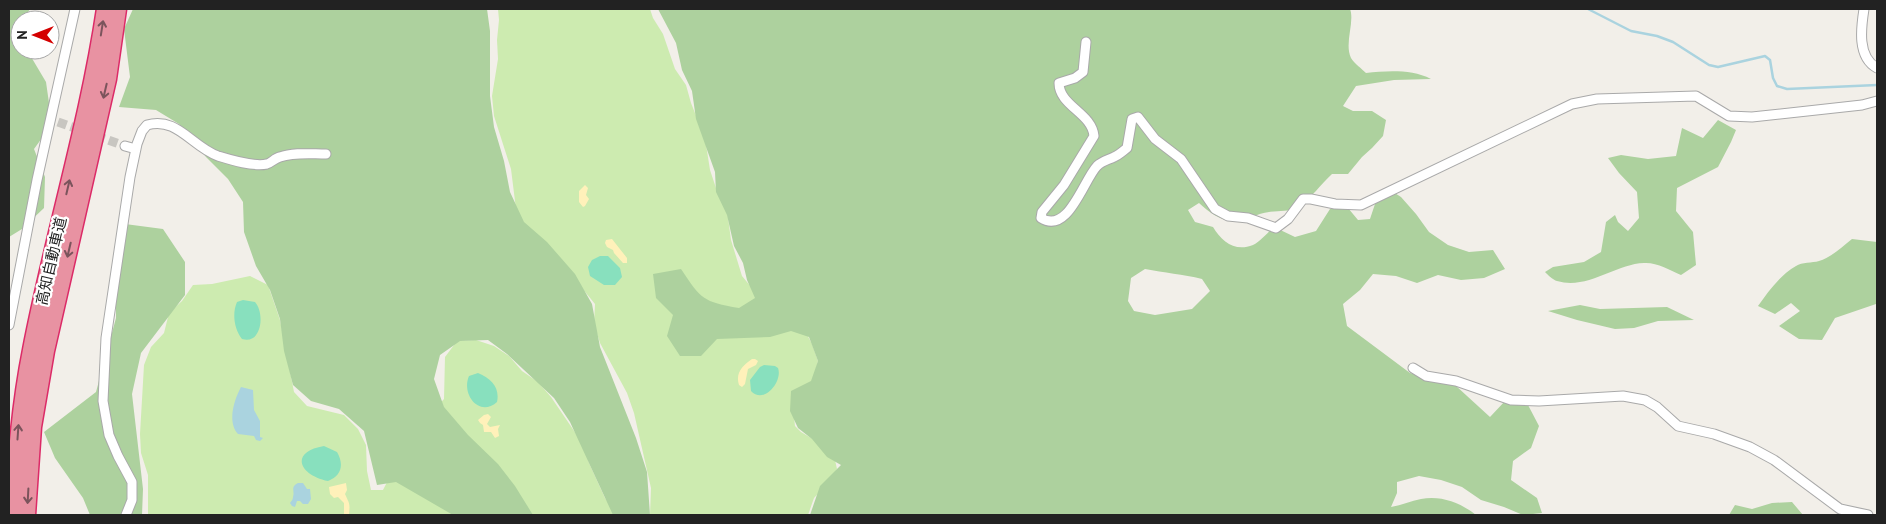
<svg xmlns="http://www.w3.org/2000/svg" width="1886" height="524" font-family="'PT Sans','Noto Sans JP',sans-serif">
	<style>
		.grass { fill: #cdebb0 }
		.forest { fill: #add19e; fill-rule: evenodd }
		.sand { fill: #fff1ba }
		.pitch { fill: #88e0be }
		.water { fill: #aad3df }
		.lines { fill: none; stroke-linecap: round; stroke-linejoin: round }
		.stream { stroke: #aad3df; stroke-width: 2.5 }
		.minor-tunnel { stroke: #c8c6c1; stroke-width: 9; stroke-dasharray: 9 4.5; stroke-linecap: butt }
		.minor-casing { stroke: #a9a9a9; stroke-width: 11 }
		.motorway-casing { stroke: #dc2a67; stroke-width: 19 }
		.minor { stroke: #fff; stroke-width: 9 }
		.motorway { stroke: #e892a2; stroke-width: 16 }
		.oneway { stroke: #7b545c }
		.labels { text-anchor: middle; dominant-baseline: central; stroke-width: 4.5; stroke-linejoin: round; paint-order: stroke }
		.street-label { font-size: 15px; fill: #222; stroke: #fff }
	</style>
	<rect width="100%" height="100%" fill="#f2efe9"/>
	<!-- grass -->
	<path class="grass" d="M498 9H650L653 18 663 34 675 69 686 85 691 103 705 138 710 170 716 188 726 203 731 240 742 276 757 294 803 327 812 344 818 361 814 379 793 408 795 426 801 432 833 451 837 469 826 485 814 498 808 515H650L651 488 634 413 627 393 600 343 594 324 595 304 577 282 523 227 516 209 511 169 494 116 492 96 498 59 497 40 499 20Z
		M250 276 268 285 280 320 294 392 307 406 344 415 358 429 366 445 367 471 371 490H383C399 458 419 424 444 399L445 357 457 341 476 340 494 346 509 356 522 371 538 382 551 397 583 444 589 463 605 498 617 515H148V475L141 453 140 434 144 365 151 347 164 333 169 313 182 301 193 285 212 284Z"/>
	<!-- forest -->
	<path class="forest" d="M9 9H32H30L23 20H20V24L14 34 20 41V50H27L46 82 52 124 34 149 45 177 44 208 22 229 9 237Z
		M133 9H487L490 31V96L494 127 504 161 510 192 524 222 547 242 575 274 592 304 600 347 636 438 647 472 650 515H613L570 422 554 398 507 354 488 340 460 341 440 355 434 379 444 407 468 435 498 464 515 486 533 515H453L396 482 377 485 364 431 339 409 311 401 293 385 284 351 280 319 270 290 256 266 244 232 243 202 228 179 206 157 179 124 156 110 119 107 130 77 124 29Z
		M658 9H1350C1355 22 1344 43 1351 58 1354 63 1362 69 1366 73 1387 71 1411 69 1431 79L1394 80 1356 86 1343 106 1353 111H1372L1386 120 1383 136 1372 148 1362 157 1348 174H1332C1320 185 1312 198 1298 206 1287 213 1281 210 1269 212 1258 213 1246 221 1236 221 1221 222 1209 212 1199 203L1188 210 1195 222 1213 227C1222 242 1235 252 1253 245 1260 242 1268 232 1274 227L1295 237 1316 231 1330 209 1348 208 1358 220 1370 219 1375 204 1387 188 1401 197 1416 214 1429 232 1448 245 1469 252 1493 250 1505 269 1484 278 1461 280 1438 275 1417 283 1396 276 1373 274 1360 290 1343 304 1347 326 1410 373 1455 385 1490 417 1506 400 1528 405 1539 426 1531 448 1513 461 1511 480 1537 498 1542 513 1523 515 1504 507 1481 500 1462 487 1441 480 1419 476 1397 482V493L1391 507C1402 505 1411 501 1421 499 1441 495 1461 503 1476 515H810L820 486 841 465 827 457 812 439 798 428 790 411 791 391 811 381 818 361 809 337 791 331 770 337 717 339 701 356H680L667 336 673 315 656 298 653 274 681 269C701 299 703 302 739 308L755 298 747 280 743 263 734 246 727 215 716 192 715 172 696 119 692 91 682 70 676 43ZM1145 269C1164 273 1183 274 1202 279L1210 291 1192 309 1155 315 1134 311 1128 301 1131 278Z
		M1718 120 1736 130 1731 142 1718 167 1677 188 1676 211 1693 232 1696 265 1681 275C1670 270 1656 262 1644 263 1615 264 1588 290 1557 281 1553 280 1548 275 1545 272L1553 267 1584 262 1601 252 1606 222 1615 215 1618 222 1628 231 1639 218 1637 192 1619 173 1608 158 1621 155 1648 159 1676 156 1682 128 1703 138Z
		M125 224 163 229 185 262V295L141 353 132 394 143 489 142 515H90L83 498 55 458 44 432 96 392 116 318V249Z
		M1852 239 1877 242V302L1876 304 1835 318 1822 340 1799 339 1779 326 1800 311 1791 303 1775 314 1758 306C1768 292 1780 275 1796 266 1802 262 1812 263 1819 261 1832 257 1842 247 1852 239Z
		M1580 305 1600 309 1667 307 1694 320 1658 321 1634 328 1615 329 1577 320 1548 311Z
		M1792 502 1803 515H1729L1735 505 1752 509 1772 503Z"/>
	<!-- sand -->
	<path class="sand" d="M585 185 588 188 586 195 589 199 585 206 583 207 579 202V191Z
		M612 239 627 258V263H623L614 253 613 250 607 247 605 243 606 240Z
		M752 359H755L758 361 756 365 748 369 745 384 742 387 739 385C735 373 743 365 752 359Z
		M488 414 491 417 487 424 490 427 500 425 498 429 499 436 495 438 491 432H484L483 425 480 423 478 420 484 415Z
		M346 483 347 490 345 494C350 505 350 503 349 515H344V503L338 497 334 498 330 494 329 487Z"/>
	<!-- pitch -->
	<path class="pitch" d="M600 256H608L620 268 622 277 615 285H604L590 276 588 267 592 260Z
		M243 300 255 302C265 313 262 345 242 339 234 329 232 313 237 302Z
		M764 365 775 366 778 368C783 381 764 405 751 391L750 380 760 367Z
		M478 373C492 379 500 388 497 402 479 418 461 394 469 376Z
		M324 446 337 452C344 464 342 476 328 481 299 475 289 452 324 446Z"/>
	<!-- water -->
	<path class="water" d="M241 387 253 390 254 410 260 421V437L263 438 260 441 256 440 254 436 238 434C227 422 234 400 241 387Z
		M298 483H303L307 489H310L311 499 308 504H303L300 501H297L295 507 292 506 290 503C291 501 293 500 293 497 295 491 290 487 298 483Z"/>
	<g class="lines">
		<!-- stream -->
		<path class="stream" d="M1588 9 1631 31 1657 36 1673 42 1709 65 1718 67 1765 56 1770 60 1773 78 1777 86 1787 89 1877 85"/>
		<!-- minor-tunnel -->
		<path class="minor-tunnel" d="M58 122 125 146"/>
		<defs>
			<path id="minor" d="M1864 9C1861 28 1857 57 1877 68
				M1086 42 1083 72 1075 78 1059 83C1059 106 1092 113 1094 136L1064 185 1042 212 1041 218C1068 235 1083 181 1097 166 1102 161 1108 160 1114 157 1119 155 1123 151 1127 148L1132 119 1138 117 1155 139 1181 159 1215 209 1228 216 1248 218 1276 228 1288 219 1303 199H1311L1335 204 1361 205 1572 104 1597 99 1696 96 1729 116 1752 117 1862 105 1877 101
				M125 146 136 149
				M9 325 37 180 75 9
				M1413 368 1426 376 1456 381 1511 400 1539 401 1623 396 1645 400 1657 407 1678 426 1714 434 1750 447 1774 460 1840 509 1868 515
				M126 515 132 500V482L118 456 109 435 103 401 106 338 130 177 137 144 142 131 147 125C177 116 192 147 218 156 231 160 253 167 267 164 271 163 275 158 280 157 294 152 311 154 326 154"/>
			<path id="motorway" d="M12 515C16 460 20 405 31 350 53 235 88 124 105 9
				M27 515 33 427 46 351 108 79 118 9"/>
		</defs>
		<!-- minor casing -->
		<use href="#minor" class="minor-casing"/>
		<!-- motorway casing -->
		<use href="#motorway" class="motorway-casing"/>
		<!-- minor -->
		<use href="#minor" class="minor"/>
		<!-- motorway -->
		<use href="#motorway" class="motorway"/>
	</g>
	<!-- one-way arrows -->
	<defs><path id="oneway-shaft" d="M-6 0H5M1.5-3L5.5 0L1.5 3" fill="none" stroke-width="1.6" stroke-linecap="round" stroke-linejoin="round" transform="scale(1.25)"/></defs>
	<g class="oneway">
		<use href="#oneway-shaft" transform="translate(102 28) rotate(-81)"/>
		<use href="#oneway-shaft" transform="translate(105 91) rotate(103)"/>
		<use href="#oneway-shaft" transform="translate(68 187) rotate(-77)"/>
		<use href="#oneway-shaft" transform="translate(69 250) rotate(103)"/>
		<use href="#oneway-shaft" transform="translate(18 432) rotate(-86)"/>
		<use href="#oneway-shaft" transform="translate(28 496) rotate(93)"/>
	</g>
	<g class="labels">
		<!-- street labels -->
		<g class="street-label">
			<text transform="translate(51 261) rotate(-77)">高知自動車道</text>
		</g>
	</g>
	<!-- border -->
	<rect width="1886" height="524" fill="none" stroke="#222222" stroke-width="20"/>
	<!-- north arrow -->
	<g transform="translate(35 35) rotate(270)"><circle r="24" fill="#ffffff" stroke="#a7a7a7"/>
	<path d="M0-4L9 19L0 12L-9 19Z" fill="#d40000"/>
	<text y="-8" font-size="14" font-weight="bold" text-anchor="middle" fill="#222222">N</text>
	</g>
</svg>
